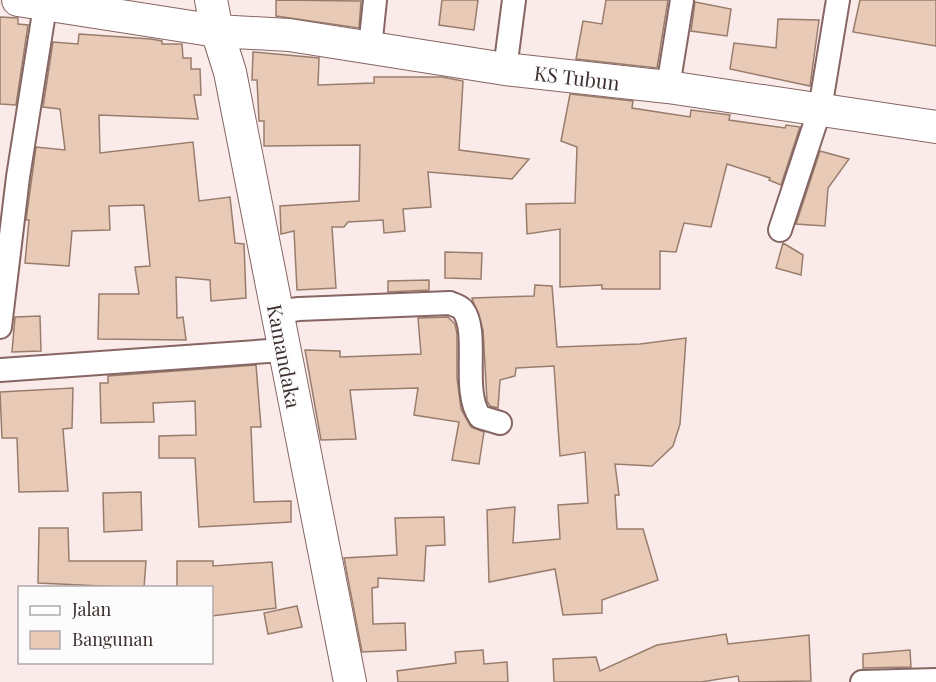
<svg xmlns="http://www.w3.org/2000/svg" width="936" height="682" font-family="'Playfair Display',serif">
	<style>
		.building { fill: #e8cab7; stroke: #997d6c; stroke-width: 1.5 }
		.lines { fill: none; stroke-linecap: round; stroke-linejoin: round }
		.street-casing { stroke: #866563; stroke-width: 26 }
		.secondary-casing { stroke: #866563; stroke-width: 34 }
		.street { stroke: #fff; stroke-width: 22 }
		.secondary { stroke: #fff; stroke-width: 32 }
		.labels { text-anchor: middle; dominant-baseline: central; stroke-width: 5; stroke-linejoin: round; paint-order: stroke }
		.street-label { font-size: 20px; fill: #3f3030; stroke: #fbfcfb }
	</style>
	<rect width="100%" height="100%" fill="#faeae9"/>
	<!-- building -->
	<path class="building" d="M276 0 361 1 359 28 276 16Z
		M442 0H478L474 30 439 25Z
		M606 0H668L657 68 576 59 583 21 602 24Z
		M860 0H936V46L853 32Z
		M695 2 731 9 727 36 691 31Z
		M0 17 18 18V24L28 25 16 105 0 104Z
		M778 19 819 20 810 86 730 69 734 43 776 48Z
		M79 34 151 39 162 41V44H182L183 58H191V69H200L201 95H194L198 119 99 115 100 153 193 142 199 201 230 197 235 243 244 244 246 298 211 301 210 280 176 277 177 318 183 317 186 340 98 339 99 294H139L135 267 150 266 144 205 109 206 110 230 72 231 69 266 25 263 29 220H26L36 147 65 150 60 109 43 107 53 42 78 44Z
		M253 52 319 58 318 85 374 83V77H442L463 81 459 150 529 159 512 179 428 172 431 207 403 209 405 231 384 233 383 220 348 222 344 227H332L336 288 297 290 294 231 281 234 280 206 359 201 360 145 264 146V121H259L257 80H252Z
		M570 94 633 101 632 108 690 117 691 110 730 115 729 120 785 128 786 125 800 127 781 185 769 180 770 178 727 164 711 227 684 223 676 252 660 251V289H602V285L560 287V229L527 234 526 204 575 203 577 147 561 141Z
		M820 151 849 159 828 188 825 226 796 224Z
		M783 243 803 255 801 275 776 268Z
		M445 252 482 253 481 279 445 278Z
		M429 280V290L388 292V281Z
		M535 285 552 286 557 347 640 344 686 338 680 424 673 446 652 466 615 464 619 495H615L617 529H643L658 580 602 600V613L563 615 555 569 489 582 487 510 515 507 513 543 560 539 558 505 588 503 585 452 560 456 554 366 516 368 515 376 500 380 498 408 490 406 487 401 483 330 472 298 534 296Z
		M40 316 41 351 12 352 15 317Z
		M448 317 455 324 457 334V378L461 409 471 427 484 432 479 464 452 460 459 422 414 415 418 388 350 390 356 439 321 440 305 350 340 351V357L421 354 418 318Z
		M256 365 261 427H251L254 502 291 501V522L199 527 195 458H159V436L196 435 195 401 153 403 154 422 101 423 100 383H108V376Z
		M73 388 72 428 63 429 68 491 19 492 17 438H2L0 392Z
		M141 492 142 530 104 532 103 493Z
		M444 517 445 545 426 546 424 581 378 578V587L372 588 373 624 405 623 406 650 362 652 344 558 397 555 395 518Z
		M39 528H68L69 561H146L144 588 38 583Z
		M177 561H213V566L272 562 276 608 212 616V588H177Z
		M297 606 302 627 268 634 264 613Z
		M726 634 728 644 809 635 811 681 739 682 738 676 701 682H554L553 659 596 657 600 671 657 645Z
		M483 650 484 664 507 662 508 682H398L397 671 456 663 455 652Z
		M910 650 911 667 863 668V654Z"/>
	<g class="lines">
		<defs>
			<path id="street" d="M370 48 375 0
				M505 69 514 0
				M668 87 682 0
				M780 230 820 109 838 0
				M276 312 299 309 450 303C454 305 460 306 463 310 480 332 461 391 480 417L500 423
				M0 327 18 177 46 0
				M0 370 283 350
				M862 682 936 680"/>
			<path id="secondary" d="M18 0 217 31 289 35 505 69 668 87 936 127
				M211 0 217 31 230 72 350 682"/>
		</defs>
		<!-- street casing -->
		<use href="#street" class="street-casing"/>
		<!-- secondary casing -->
		<use href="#secondary" class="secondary-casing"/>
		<!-- street -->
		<use href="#street" class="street"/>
		<!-- secondary -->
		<use href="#secondary" class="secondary"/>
	</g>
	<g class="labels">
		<!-- street labels -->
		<g class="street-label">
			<text transform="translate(577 77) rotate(7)">KS Tubun</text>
			<text transform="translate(285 356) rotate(79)">Kamandaka</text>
		</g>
	</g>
	<!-- legend -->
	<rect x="18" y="586" width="195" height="78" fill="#fbfcfb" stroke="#b0aaaa" stroke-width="1.5"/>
	<rect x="30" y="606" width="30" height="9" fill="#ffffff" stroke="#b0aaaa" stroke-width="1.5"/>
	<text x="72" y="616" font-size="18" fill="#3f3030">Jalan</text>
	<rect x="30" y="631" width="30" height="18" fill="#e8cab7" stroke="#b0aaaa" stroke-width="1.5"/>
	<text x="72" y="646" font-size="18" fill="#3f3030">Bangunan</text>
</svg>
